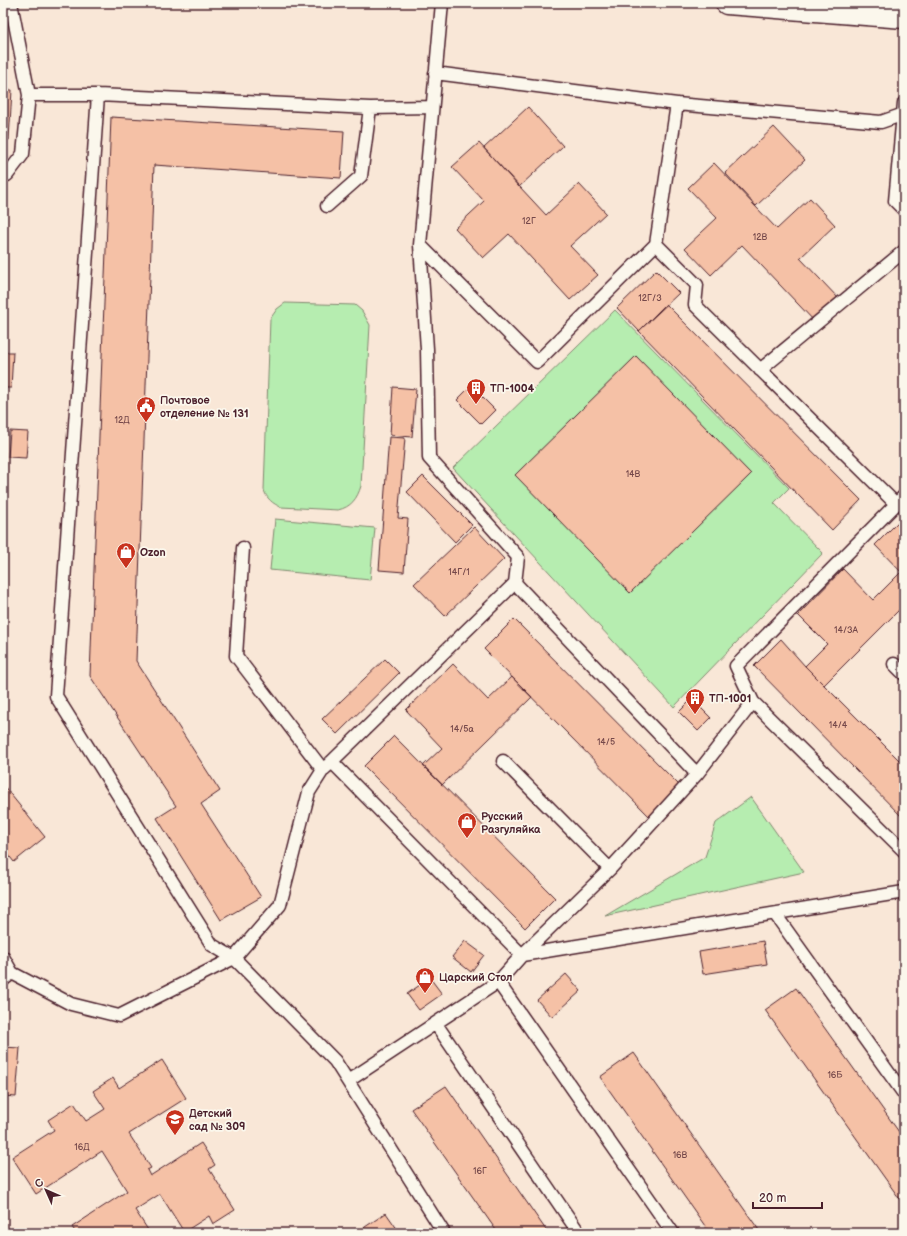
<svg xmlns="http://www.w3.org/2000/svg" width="907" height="1236" font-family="'Balsamiq Sans',sans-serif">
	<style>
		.green { fill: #b6edb0; stroke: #80866e }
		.building { fill: #f5c1a6; stroke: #4a1f2b }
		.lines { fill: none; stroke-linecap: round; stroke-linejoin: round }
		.lane-casing { stroke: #4a1f2b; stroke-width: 15 }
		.secondary-casing { stroke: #4a1f2b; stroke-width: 25 }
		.lane { stroke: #fbf7ec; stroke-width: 12 }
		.secondary { stroke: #fbf7ec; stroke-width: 22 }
		.labels { text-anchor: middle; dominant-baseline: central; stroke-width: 3.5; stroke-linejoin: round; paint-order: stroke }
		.number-label { font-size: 9px; fill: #75484a }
		.poi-label { font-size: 11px; font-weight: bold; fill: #4a1f2b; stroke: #fbf7ec; text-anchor: start }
	</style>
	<rect width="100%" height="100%" fill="#f9e7d7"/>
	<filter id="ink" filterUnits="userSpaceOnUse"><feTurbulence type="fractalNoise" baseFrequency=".025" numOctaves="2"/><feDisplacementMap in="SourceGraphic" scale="8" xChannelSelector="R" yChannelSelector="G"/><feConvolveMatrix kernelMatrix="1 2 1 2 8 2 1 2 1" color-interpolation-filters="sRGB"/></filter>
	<g filter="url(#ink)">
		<!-- green -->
		<path class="green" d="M285 303 355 305 362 311 370 325 361 486C357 499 351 507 338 510L281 507C273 504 266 498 264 490L270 319 277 309Z
			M615 310 789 488 774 503 823 553 674 707 453 468Z
			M275 519 375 528 370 580 270 570Z
			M751 797 804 872 605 916 705 857 716 823Z"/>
		<!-- building -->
		<path class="building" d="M3 90H12L9 140 3 139Z
			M528 107 563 146 519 187 484 148Z
			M111 117 344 131 341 178 154 165 136 661 220 791 201 804 261 897 221 920 157 818 176 806 90 676Z
			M774 127 805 160 756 206 725 173Z
			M479 143 546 215 579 184 606 213 570 246 598 275 570 300 509 234 483 258 455 228 484 201 452 167Z
			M714 163 777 229 810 198 835 225 800 258 840 300 816 323 742 245 711 275 685 248 717 218 688 188Z
			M656 270 679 293 639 331 617 308Z
			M666 304 861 500 832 530 639 331Z
			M3 352H13L11 388H3Z
			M636 356 751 474 630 593 515 475Z
			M471 386 495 410 481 424 457 400Z
			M393 387 416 389 412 437 390 435Z
			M10 431 28 432 26 458 8 457Z
			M389 437 405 438 398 518 408 519 404 572 379 570Z
			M423 476 472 525 455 542 407 492Z
			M902 518 904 520V575L875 545Z
			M474 527 504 559 445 616 414 584Z
			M843 569 873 600 901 572 904 575V605L824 685 805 666 827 644 798 615Z
			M514 619 680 786 649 816 484 649Z
			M781 639 805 666 904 765V819L754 666Z
			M385 659 399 673 337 734 322 719Z
			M453 664 488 700 512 677 532 697 442 785 423 766 442 748 406 710Z
			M692 699 711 718 698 731 679 712Z
			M394 736 555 898 525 928 364 766Z
			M3 785 45 837 14 862 3 848Z
			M465 941 484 955 471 972 452 957Z
			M763 941 767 964 703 974 699 952Z
			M566 974 581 991 552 1017 537 1000Z
			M430 978 442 994 419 1010 407 994Z
			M796 988 904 1139V1205L765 1010Z
			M3 1047 20 1048 16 1097 3 1096Z
			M634 1053 761 1233H710L600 1077Z
			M162 1060 186 1098 129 1134 151 1168 147 1170 150 1176 201 1143 215 1165 209 1169 235 1210 213 1224 209 1216 184 1232 160 1194 135 1210 150 1233H76L72 1227 127 1191 102 1151 36 1194 12 1157 54 1130 48 1120 74 1103 86 1121 105 1109 93 1091 113 1078 119 1088Z
			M446 1086 548 1233H498L411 1109Z
			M386 1213 400 1233H356Z"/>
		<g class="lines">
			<defs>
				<path id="lane" d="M442 3 420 245 427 349 429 458 518 557 515 583 697 774
					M435 73 677 104 881 122 904 114
					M29 95H98L370 108 431 107
					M904 103 895 201 904 210
					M3 175H7L23 154 29 95 11 3
					M327 206 361 176 370 108
					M656 244 697 285 695 305 896 504 902 498
					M420 245 537 362 656 244 677 104
					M760 370 904 251
					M904 496 736 666 753 702 904 851
					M243 548 236 656 323 770 332 762 522 955 610 869 697 774 753 702
					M894 664 904 674
					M503 761 610 869
					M775 914 904 1094
					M3 957 12 973
					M3 980 12 973 71 1004 119 1016 234 958 212 945 56 696 98 95
					M498 982 673 1233
					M436 1024 579 1233
					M348 1081 498 982 522 955 904 892
					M444 1233 335 1061 234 958 280 905 309 792 323 770 515 583"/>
				<path id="secondary" d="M727 3 904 17"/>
			</defs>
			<!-- lane casing -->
			<use href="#lane" class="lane-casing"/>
			<!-- secondary casing -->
			<use href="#secondary" class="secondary-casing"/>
			<!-- lane -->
			<use href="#lane" class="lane"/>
			<!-- secondary -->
			<use href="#secondary" class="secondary"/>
		</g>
	</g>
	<!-- icons -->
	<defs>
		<symbol id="building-pin" viewBox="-11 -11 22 30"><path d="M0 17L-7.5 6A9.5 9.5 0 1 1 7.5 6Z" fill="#c8321e" stroke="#fbf7ec"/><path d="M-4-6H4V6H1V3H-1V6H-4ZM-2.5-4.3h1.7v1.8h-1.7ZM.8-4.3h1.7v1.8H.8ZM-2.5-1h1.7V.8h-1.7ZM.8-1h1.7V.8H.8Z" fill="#fff"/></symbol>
		<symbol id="civic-pin" viewBox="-11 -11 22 30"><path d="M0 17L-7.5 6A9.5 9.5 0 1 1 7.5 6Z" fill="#c8321e" stroke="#fbf7ec"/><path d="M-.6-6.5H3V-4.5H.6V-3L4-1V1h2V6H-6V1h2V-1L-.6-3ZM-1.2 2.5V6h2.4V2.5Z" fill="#fff"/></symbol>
		<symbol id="shop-pin" viewBox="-11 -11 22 30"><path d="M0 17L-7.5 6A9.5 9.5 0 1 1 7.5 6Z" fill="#c8321e" stroke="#fbf7ec"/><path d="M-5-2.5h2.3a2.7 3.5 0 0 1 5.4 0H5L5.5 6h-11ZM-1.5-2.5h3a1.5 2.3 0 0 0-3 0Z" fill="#fff"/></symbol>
		<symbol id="school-pin" viewBox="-11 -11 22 30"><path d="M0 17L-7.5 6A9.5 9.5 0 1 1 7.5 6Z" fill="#c8321e" stroke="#fbf7ec"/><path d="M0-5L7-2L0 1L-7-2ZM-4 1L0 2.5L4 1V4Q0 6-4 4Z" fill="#fff"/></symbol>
	</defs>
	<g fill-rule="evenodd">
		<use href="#building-pin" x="465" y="377" width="22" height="30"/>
		<use href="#civic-pin" x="135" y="395" width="22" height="30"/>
		<use href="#shop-pin" x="115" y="541" width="22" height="30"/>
		<use href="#building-pin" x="684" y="687" width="22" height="30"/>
		<use href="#shop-pin" x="456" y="811" width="22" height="30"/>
		<use href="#shop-pin" x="414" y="966" width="22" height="30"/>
		<use href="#school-pin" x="164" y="1108" width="22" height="30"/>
	</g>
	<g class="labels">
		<!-- number labels -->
		<g class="number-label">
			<text x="529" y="221">12Г</text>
			<text x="760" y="237">12В</text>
			<text x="650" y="298">12Г/3</text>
			<text x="122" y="420">12Д</text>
			<text x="633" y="474">14В</text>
			<text x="459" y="572">14Г/1</text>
			<text x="846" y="630">14/3А</text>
			<text x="838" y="725">14/4</text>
			<text x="462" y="729">14/5а</text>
			<text x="606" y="742">14/5</text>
			<text x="835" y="1075">16Б</text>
			<text x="82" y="1147">16Д</text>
			<text x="680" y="1155">16В</text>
			<text x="480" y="1171">16Г</text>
		</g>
		<!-- poi labels -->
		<g class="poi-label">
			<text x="490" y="388">ТП-1004</text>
			<text x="160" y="400">Почтовое<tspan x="160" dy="13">отделение № 131</tspan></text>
			<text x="140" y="552">Ozon</text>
			<text x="709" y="698">ТП-1001</text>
			<text x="481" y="816">Русский<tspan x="481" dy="13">Разгуляйка</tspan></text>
			<text x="439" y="977">Царский Стол</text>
			<text x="189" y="1113">Детский<tspan x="189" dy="13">сад № 309</tspan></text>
		</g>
	</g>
	<!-- margin -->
	<rect width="907" height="1236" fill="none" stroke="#fbf7ec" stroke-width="16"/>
	<rect x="8" y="8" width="891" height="1220" fill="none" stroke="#4a1f2b" stroke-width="1.5" filter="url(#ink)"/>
	<!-- north arrow -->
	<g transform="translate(46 1190) rotate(315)" stroke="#fbf7ec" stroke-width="3" paint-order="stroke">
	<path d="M0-3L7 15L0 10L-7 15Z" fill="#4a1f2b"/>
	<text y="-6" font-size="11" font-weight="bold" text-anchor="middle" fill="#4a1f2b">С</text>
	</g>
	<!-- scale -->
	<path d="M753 1202v6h69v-6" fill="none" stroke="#4a1f2b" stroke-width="2"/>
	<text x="759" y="1202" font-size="12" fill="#4a1f2b" stroke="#fbf7ec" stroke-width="3" paint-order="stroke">20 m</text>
</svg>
